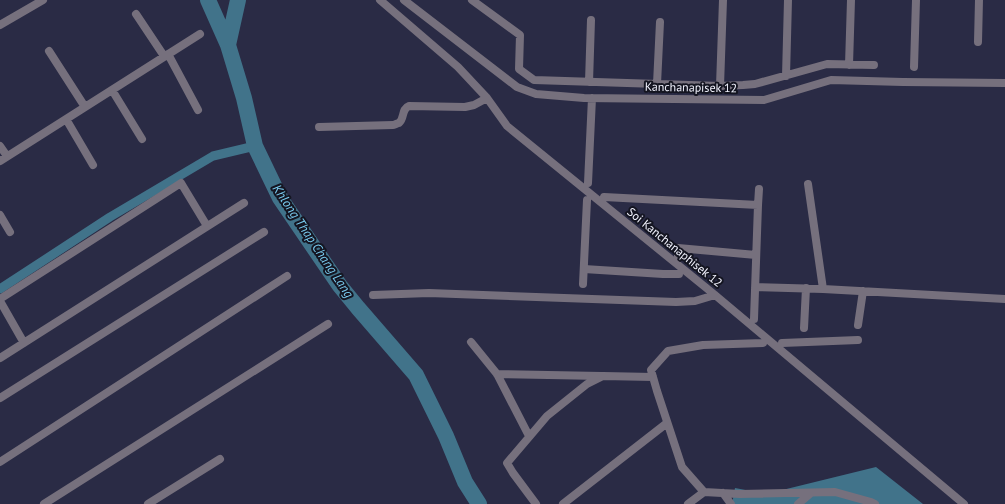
<svg xmlns="http://www.w3.org/2000/svg" width="1005" height="504" font-family="'PT Sans',sans-serif">
	<style>
		.water { fill: #41738a }
		.lines { fill: none; stroke-linecap: round; stroke-linejoin: round }
		.canal { stroke: #41738a; stroke-width: 9 }
		.river { stroke: #41738a; stroke-width: 16 }
		.minor { stroke: #76707d; stroke-width: 8 }
		.labels { text-anchor: middle; dominant-baseline: central; stroke-width: 4; stroke-linejoin: round; paint-order: stroke }
		.street-label { font-size: 12px; fill: #f3f4ff; stroke: #141521 }
		.water-label { font-size: 13px; font-style: italic; fill: #7accf0; stroke: #141521 }
	</style>
	<rect width="100%" height="100%" fill="#2a2b45"/>
	<!-- water -->
	<path class="water" d="M876 467 923 504H732L735 488 766 494Z"/>
	<g class="lines">
		<!-- canal -->
		<path class="canal" d="M0 289 110 217 213 156 255 146"/>
		<!-- river -->
		<path class="river" d="M208 0 228 45 244 98 255 146 280 198 340 286 358 308 416 375 446 436 465 482 479 504
			M228 45 238 0"/>
		<!-- minor -->
		<path class="minor" d="M380 0 458 67 487 98 507 126 715 295 964 504
			M404 0 517 87 536 94 584 98 764 100 831 80 903 82 1005 83
			M472 0 520 35 519 69 534 80 720 86 743 85 755 84 827 64 874 65
			M136 14 164 56
			M0 25 43 0
			M978 42 979 0
			M49 51 85 107
			M168 54 198 110
			M849 65 851 0
			M914 67 916 0
			M786 76 788 0
			M589 82 591 20
			M657 84 660 22
			M720 86 723 0
			M112 90 142 139
			M66 119 93 165
			M319 127 393 125C394 125 398 123 399 123 405 118 401 109 409 106L465 107 474 105 487 98
			M0 146 7 156
			M0 161 200 34
			M588 183 592 98
			M808 184 823 289
			M604 197 758 205
			M0 215 10 232
			M678 256V248L756 255
			M584 269 663 274H679
			M583 284 587 200
			M755 287 823 289 1005 299
			M373 295 429 293 676 302 695 301 715 295
			M0 299 181 183 207 226
			M0 301 24 343
			M754 319 758 205 759 189
			M858 325 863 291
			M804 328 806 288
			M471 342 497 374 529 436
			M763 343 703 345 668 351 651 370 657 391 682 467 704 492 740 494 835 492 871 502 875 504
			M782 343 858 340
			M0 358 244 203
			M497 374 602 376
			M0 398 264 232
			M0 462 287 276
			M723 493 731 504
			M44 504 328 324
			M148 504 220 459
			M536 504 513 473 507 463 547 416 587 384 603 376 653 377
			M563 504 667 423
			M688 504 704 492
			M798 504 811 493"/>
	</g>
	<g class="labels">
		<!-- street labels -->
		<g class="street-label">
			<text transform="translate(691 87) rotate(1)">Kanchanapisek 12</text>
			<text transform="translate(675 247) rotate(39)">Soi Kanchanaphisek 12</text>
		</g>
		<!-- water labels -->
		<g class="water-label">
			<text transform="translate(313 241) rotate(56)">Khlong Thap Chang Lang</text>
		</g>
	</g>
</svg>
